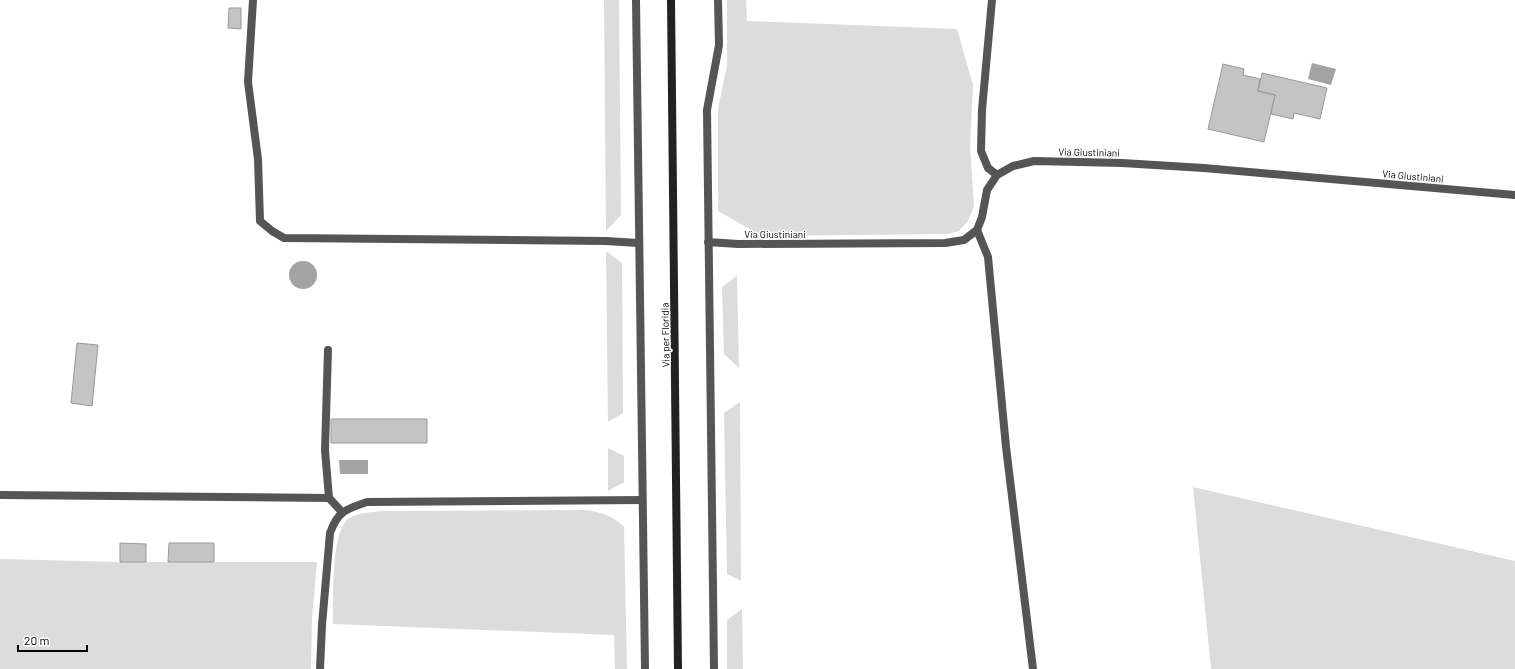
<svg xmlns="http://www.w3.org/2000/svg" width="1515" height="669" font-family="Barlow,sans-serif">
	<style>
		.green { fill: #dcdcdc }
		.water { fill: #a3a3a3 }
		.building { fill: #c4c4c4; stroke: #999 }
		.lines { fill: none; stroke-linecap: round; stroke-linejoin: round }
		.service { stroke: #555; stroke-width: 8 }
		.minor { stroke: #555; stroke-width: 8 }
		.tertiary { stroke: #555; stroke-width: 8 }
		.secondary { stroke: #222; stroke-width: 8 }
		.labels { text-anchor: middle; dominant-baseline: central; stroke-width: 3; stroke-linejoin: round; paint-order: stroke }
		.street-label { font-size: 10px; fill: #000; stroke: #fff }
	</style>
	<rect width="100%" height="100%" fill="#fff"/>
	<!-- green -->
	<path class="green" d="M604 0H619L621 215 606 231Z
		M727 0H746L747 21 957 29 973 85 970 146 974 206 968 221 959 231 947 234 762 236 718 211V109L727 65Z
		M606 251 622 263 623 413 608 422Z
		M737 276 739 368 724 354 722 287Z
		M740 402 741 581 727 574 724 413Z
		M608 448 624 456V482L608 491Z
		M1193 487 1515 561V669H1211Z
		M588 510C603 513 613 516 624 527L627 669H615L614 635 333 624C334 601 330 534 348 519 358 512 373 512 384 511Z
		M0 559 120 562H317L312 619 311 669H0Z
		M742 609 743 669H727V620Z"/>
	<!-- water -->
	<path class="water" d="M1312 63 1336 69 1331 85 1308 79Z
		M289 275a14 14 0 1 1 28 0a14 14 0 1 1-28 0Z
		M339 460H368V474H340Z"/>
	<!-- building -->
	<path class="building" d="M229 8H241V29L228 28Z
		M1223 64 1244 69 1243 75 1260 79 1258 91 1275 95 1264 142 1208 129Z
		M1262 73 1327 88 1320 119 1294 113 1293 119 1271 114 1275 95 1258 91Z
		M77 343 98 345 92 406 71 403Z
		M331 419H427V443H331Z
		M120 543 146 544V562H120Z
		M169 543H214V562H168Z"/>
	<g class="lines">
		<!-- service -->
		<path class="service" d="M253 0 248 82 258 159 260 221 272 231 284 238 606 241 638 243
			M328 350 325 450 329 498 342 512
			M0 495 329 498
			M320 669 322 625 330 533C338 511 346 509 367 502L642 500"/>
		<!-- minor -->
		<path class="minor" d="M992 0 982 110 981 151 988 168 997 175
			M977 230 988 257 1006 447 1033 669
			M708 242 738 244 945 243 964 240 977 230 982 217 987 190 997 175 1013 166 1034 161 1122 163 1204 168 1515 195
			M714 669 707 110 719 45 718 0"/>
		<!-- tertiary -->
		<path class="tertiary" d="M636 0 645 669"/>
		<!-- secondary -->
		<path class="secondary" d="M671 0 678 669"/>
	</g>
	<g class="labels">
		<!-- street labels -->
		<g class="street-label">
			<text transform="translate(1089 152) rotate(1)">Via Giustiniani</text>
			<text transform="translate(1413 176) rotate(5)">Via Giustiniani</text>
			<text x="775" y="234">Via Giustiniani</text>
			<text transform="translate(665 335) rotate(-91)">Via per Floridia</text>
		</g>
	</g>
	<!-- scale -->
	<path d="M18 645v6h69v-6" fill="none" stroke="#000000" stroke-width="2"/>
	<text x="24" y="645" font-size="12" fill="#000000" stroke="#ffffff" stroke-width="3" paint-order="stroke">20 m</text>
</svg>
